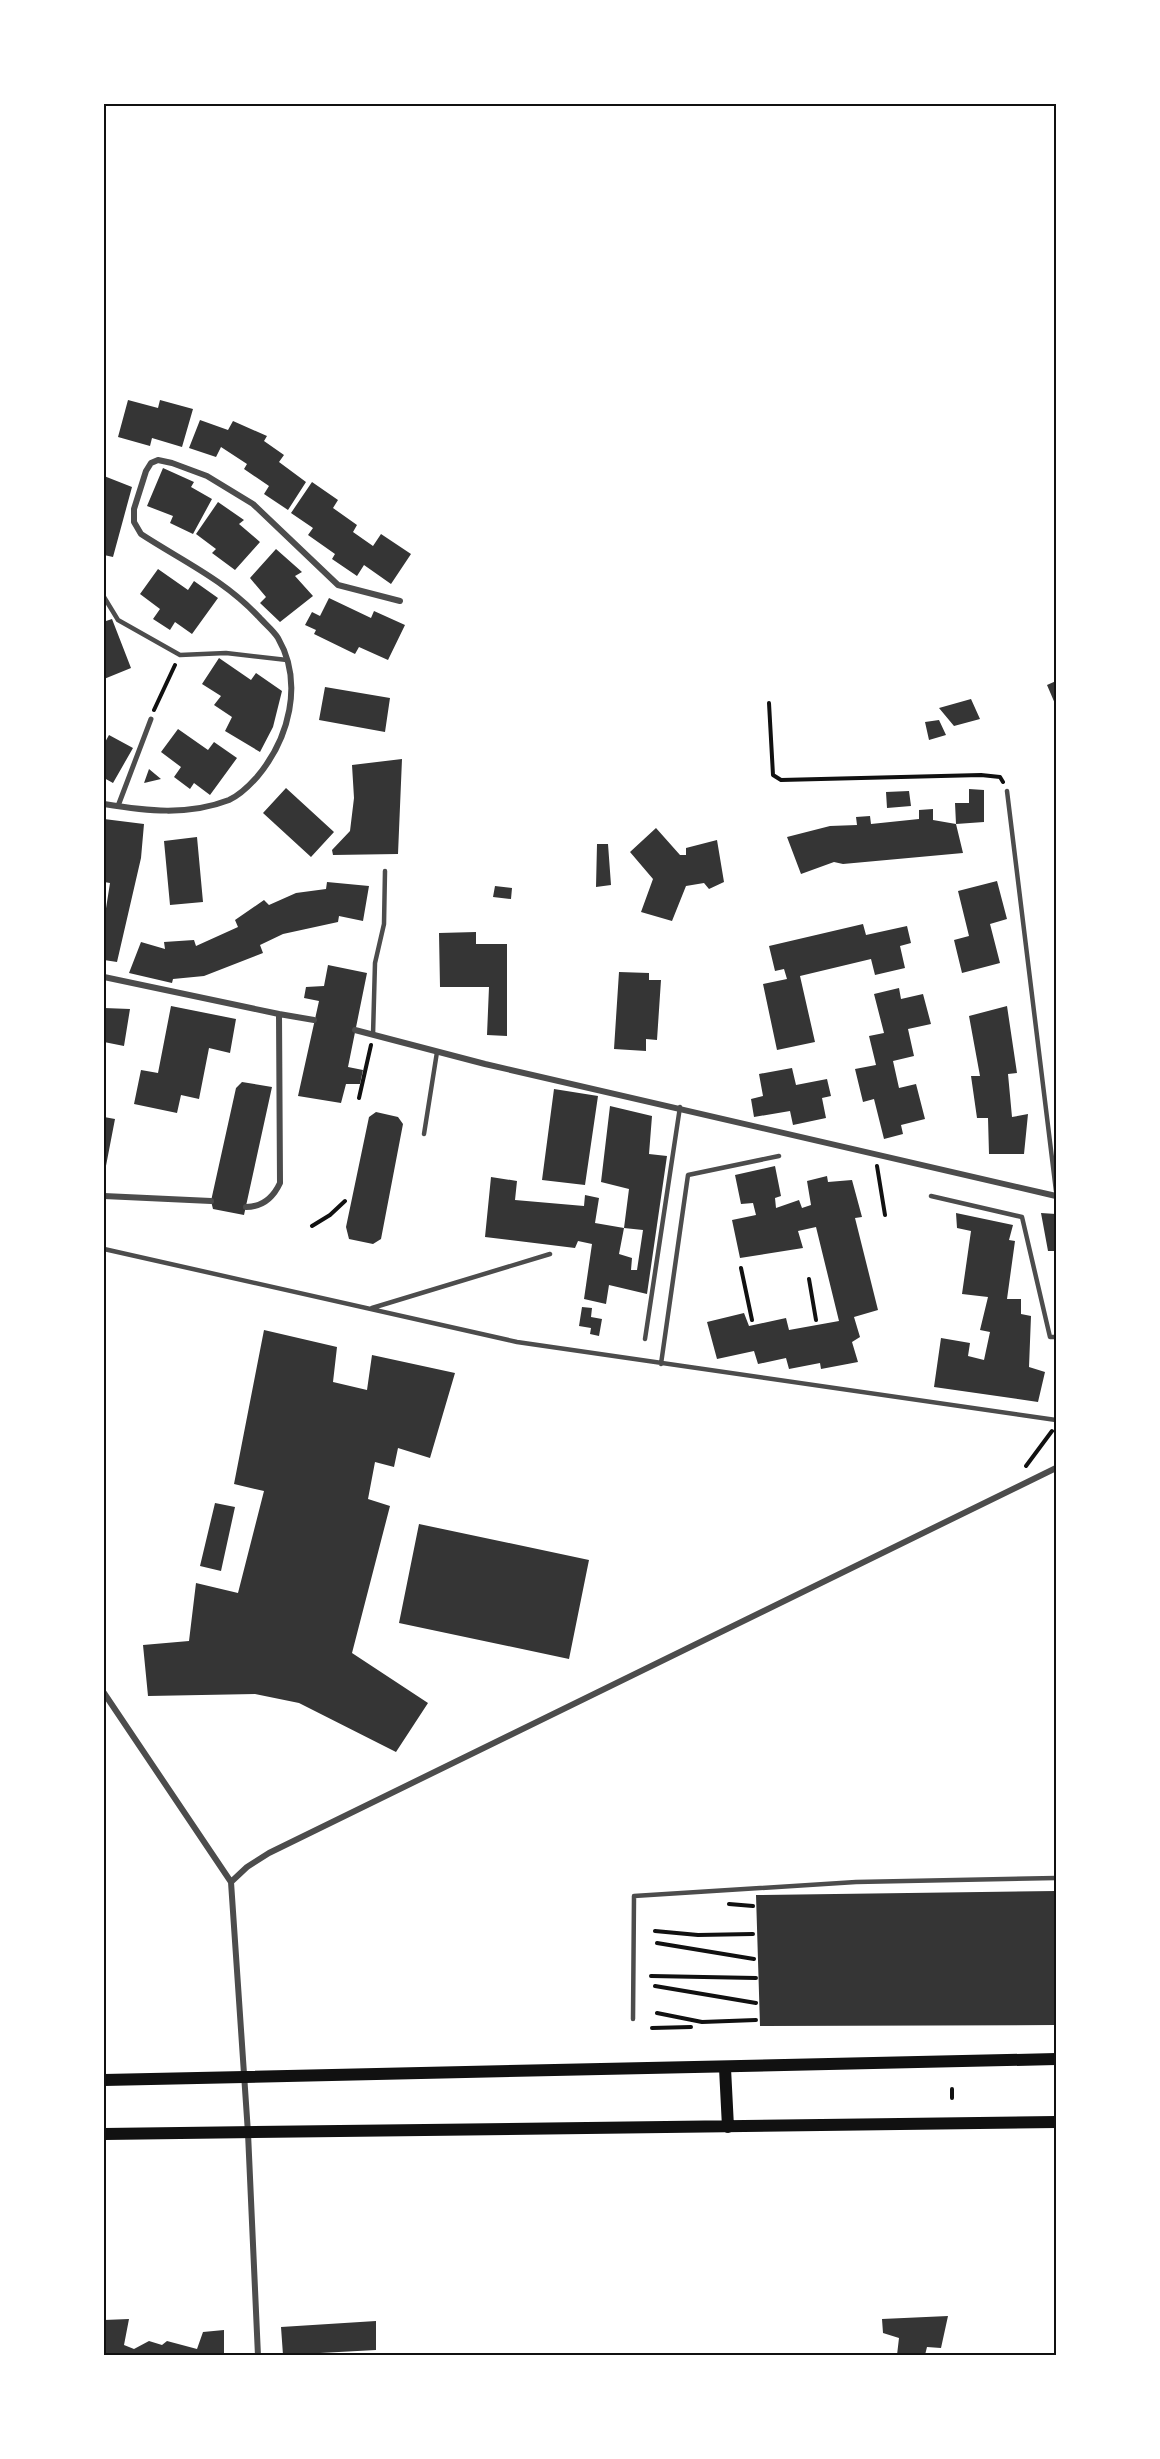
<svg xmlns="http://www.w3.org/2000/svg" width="1160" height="2459" font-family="Figtree,sans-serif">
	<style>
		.building { fill: #353535 }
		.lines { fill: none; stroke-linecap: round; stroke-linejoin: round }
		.path { stroke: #111; stroke-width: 4 }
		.service { stroke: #4c4c4c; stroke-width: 4.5 }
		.pedestrian { stroke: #4c4c4c; stroke-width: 5 }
		.minor { stroke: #4c4c4c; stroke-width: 6 }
		.secondary { stroke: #111; stroke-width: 12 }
		.neatline { fill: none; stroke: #111; stroke-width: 2 }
	</style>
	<rect width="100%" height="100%" fill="#fff"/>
	<!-- building -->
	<path class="building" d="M128 400 158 408 160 400 193 409 182 447 152 438 150 446 118 437Z
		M200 420 228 430 233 421 267 436 264 441 284 455 279 462 306 482 288 510 264 494 269 486 244 469 247 464 221 447 216 457 189 448Z
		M163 468 194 482 191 487 212 499 193 534 170 523 173 516 147 506Z
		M104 476 132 487 113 557 104 555Z
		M312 482 338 500 333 508 357 525 353 532 373 546 381 534 411 554 391 584 364 565 357 576 332 559 335 554 308 535 313 528 291 513Z
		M218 502 244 520 239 524 260 542 235 570 212 553 216 549 196 534Z
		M276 549 302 572 295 576 313 596 280 622 260 603 266 597 250 578Z
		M158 569 188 590 194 581 218 598 192 634 175 622 170 630 153 619 160 609 140 594Z
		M329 598 371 618 374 611 405 625 388 660 359 647 355 654 314 634 316 630 305 625 312 612 320 616Z
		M104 617 106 621 112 619 131 668 104 679Z
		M219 658 251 680 256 673 282 691 273 727 260 752 225 731 232 717 214 705 221 696 202 684Z
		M1056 681V706L1047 685Z
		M325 687 390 698 385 732 319 720Z
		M971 699 980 719 954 726 939 708Z
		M939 720 946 735 929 740 925 722Z
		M178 729 208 750 214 742 237 758 210 795 194 783 190 789 174 777 181 767 161 752Z
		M109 735 133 748 113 783 104 778V744Z
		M402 759 398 854 333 855 332 850 350 831 354 798 352 765Z
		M149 769 161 779 144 783Z
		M286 788 334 832 311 857 263 813Z
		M969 789 984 790V822L956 824 955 803H969Z
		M909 791 911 806 887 808 886 792Z
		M933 809V820L956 824 963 853 843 864 834 862 801 874 787 837 830 826 857 825 856 817 870 816 871 824 919 819V810Z
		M104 819 144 824 141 858 117 962 104 960V921L110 883 104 882Z
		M656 828 680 855H686V848L717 840 724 882 709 889 704 883 686 886 672 921 641 912 653 879 630 852Z
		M197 837 203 902 170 905 164 841Z
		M597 844H608L611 885 596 887Z
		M997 881 1007 919 990 924 1000 963 962 973 954 940 969 936 958 891Z
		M327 882 369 886 363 921 339 916 338 922 283 934 260 945 263 953 204 976 173 979 172 983 129 973 141 942 165 949 164 942 194 940 196 946 238 927 235 920 264 900 269 905 296 893 326 889Z
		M495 886 512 888 511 899 493 897Z
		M863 924 866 935 907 926 911 943 900 946 905 968 875 975 871 959 800 976 815 1042 777 1050 763 984 787 979 784 969 775 971 769 946Z
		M476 932V944H507V1036L487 1035 489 987H440L439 933Z
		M328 965 367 973 348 1067 363 1070 360 1084H346L341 1103 298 1096 319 1001 304 998 306 987 324 986Z
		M619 972 649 973V980H661L657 1040 646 1039V1051L614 1049Z
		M899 988 901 999 923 994 931 1024 908 1029 914 1056 893 1061 899 1088 916 1084 925 1119 901 1125 903 1134 884 1139 874 1099 863 1102 855 1069 876 1065 869 1036 884 1033 874 994Z
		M171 1006 236 1019 230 1053 209 1048 199 1099 181 1095 177 1113 134 1104 141 1070 158 1073Z
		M1007 1006 1017 1073 1008 1074 1012 1117 1028 1114 1024 1154H989L988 1118H977L971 1076H980L969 1016Z
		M104 1008 130 1009 124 1046 104 1042Z
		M792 1068 796 1085 827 1079 831 1096 822 1098 826 1118 793 1125 790 1111 754 1117 751 1099 763 1096 759 1074Z
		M242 1082 272 1087 244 1215 213 1209 211 1201 236 1088Z
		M554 1089 598 1096 585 1185 542 1180Z
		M610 1106 652 1116 649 1154 667 1156 647 1294 609 1285 606 1304 584 1299 592 1244 578 1241 575 1248 485 1237 491 1177 517 1181 515 1200 584 1206 585 1195 599 1198 595 1223 624 1228 619 1254 632 1258 631 1270H637L643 1230 624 1228 629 1189 601 1182Z
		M376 1112 398 1117 403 1124 381 1239 373 1244 349 1239 346 1227 369 1117Z
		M104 1117 115 1119 105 1171H104Z
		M775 1166 781 1196 775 1198 776 1208 799 1200 802 1208 811 1205 807 1181 827 1176 828 1182 852 1180 862 1217 855 1218 878 1310 854 1317 860 1337 852 1342 858 1362 821 1369 820 1363 789 1369 786 1358 758 1364 754 1351 717 1359 707 1322 744 1313 749 1326 786 1318 789 1330 839 1321 816 1227 798 1231 803 1248 740 1258 732 1220 756 1215 753 1203 741 1204 735 1175Z
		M956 1213 1013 1225 1009 1240 1015 1241 1007 1299H1021V1314L1031 1316 1029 1367 1045 1372 1038 1402 934 1387 941 1338 970 1343 968 1356 984 1360 990 1332 980 1330 988 1297 962 1294 971 1231 957 1228Z
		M1041 1213 1056 1214V1251H1048Z
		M582 1307 592 1308 591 1317 602 1319 599 1336 590 1334 591 1328 579 1326Z
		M264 1330 337 1347 333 1382 367 1390 372 1355 455 1373 430 1458 398 1448 394 1467 375 1462 368 1499 390 1506 352 1653 428 1703 396 1752 299 1703 255 1694 148 1696 143 1645 189 1641 196 1583 238 1593 264 1491 234 1484Z
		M215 1503 235 1507 221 1571 200 1566Z
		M419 1524 589 1560 569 1659 399 1623Z
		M1056 1891V2025L760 2026 756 1895Z
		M948 2316 941 2348 927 2347 925 2355H897L899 2338 883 2333 882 2319Z
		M129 2319 124 2345 134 2349 149 2341 162 2345 167 2341 197 2349 203 2332 224 2330V2355H104V2320Z
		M376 2321V2350L283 2355 281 2327Z"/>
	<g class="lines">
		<!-- path -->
		<path class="path" d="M769 703 773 775 781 780 981 775 1000 777 1003 782
			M154 710 175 665
			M359 1098 371 1045
			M877 1166 885 1215
			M312 1226 330 1215 345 1201
			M741 1268 752 1320
			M809 1279 816 1320
			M1026 1466 1052 1431
			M729 1904 753 1906
			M655 1931 698 1935 753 1934
			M657 1943 754 1959
			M651 1976 756 1978
			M655 1986 756 2003
			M657 2013 702 2022 756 2020
			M652 2028 691 2027
			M952 2089V2098"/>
		<!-- service -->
		<path class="service" d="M104 597 118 620 180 655 226 653 287 660
			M1007 791 1056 1191
			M373 1035 375 963 384 924 385 871
			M424 1134 437 1052
			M931 1196 1022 1217 1050 1337H1056
			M104 1249 517 1342 1056 1420
			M372 1308 550 1254
			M645 1339 680 1107
			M661 1364 688 1175 779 1156
			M633 2019 634 1896 856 1882 1056 1878"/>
		<!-- pedestrian -->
		<path class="pedestrian" d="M118 806 151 719"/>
		<!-- minor -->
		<path class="minor" d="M104 804C146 811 188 816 229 800 240 795 249 786 257 777 289 739 304 683 278 638 273 630 265 624 259 617 223 579 184 562 141 534L134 522V509L146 471 151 463 158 460 172 463 207 476 253 504 338 585 400 601
			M104 977 279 1014 280 1183C273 1198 262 1207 246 1207
			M279 1014 314 1020
			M355 1030 485 1064 1056 1196
			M104 1196 211 1201
			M104 1693 231 1882 248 2133 258 2356
			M231 1882 247 1867 269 1853 1056 1468"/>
		<!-- secondary -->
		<path class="secondary" d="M725 2068 728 2127
			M104 2080 1056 2059
			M104 2134 1056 2122"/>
	</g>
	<!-- border -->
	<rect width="1160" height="2459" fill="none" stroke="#ffffff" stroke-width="210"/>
	<rect x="105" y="105" width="950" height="2249" class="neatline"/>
</svg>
